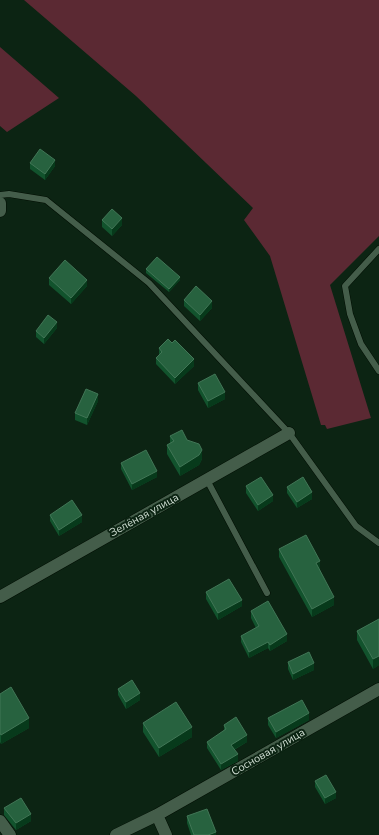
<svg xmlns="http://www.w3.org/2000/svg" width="379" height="835" font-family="'Nunito Sans',sans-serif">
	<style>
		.green { fill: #5b2933 }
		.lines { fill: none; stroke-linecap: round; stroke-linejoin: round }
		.service-casing { stroke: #000d02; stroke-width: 7 }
		.minor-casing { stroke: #000d02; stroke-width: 13 }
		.service { stroke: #445d4a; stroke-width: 6 }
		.minor { stroke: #445d4a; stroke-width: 12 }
		.wall { fill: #12532d }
		.shaded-wall { fill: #073a1b }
		.building { fill: #27623f; stroke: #417656 }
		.labels { text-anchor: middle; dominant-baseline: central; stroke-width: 4; stroke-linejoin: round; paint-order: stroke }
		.street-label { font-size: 11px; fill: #d0ded3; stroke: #0c2413 }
	</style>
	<rect width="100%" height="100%" fill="#0c2413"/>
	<!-- green -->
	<path class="green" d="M24 0H379V236L330 285 371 418 327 429 325 425H321L270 256 244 220 253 208 136 96Z
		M0 47 59 98 7 132 0 126Z"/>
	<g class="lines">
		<defs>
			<path id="service" d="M0 195 9 194 46 200 149 283 289 433 356 526 379 543
				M379 249 345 286 350 314 361 344 379 371
				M207 480 267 593"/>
			<path id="minor" d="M0 203V211
				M0 597 289 433
				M157 815 379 689
				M0 821 10 835
				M116 835 157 815 166 835"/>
		</defs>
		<!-- service casing -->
		<use href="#service" class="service-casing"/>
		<!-- minor casing -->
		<use href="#minor" class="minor-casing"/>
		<!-- service -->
		<use href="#service" class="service"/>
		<!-- minor -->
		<use href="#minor" class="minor"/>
	</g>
	<!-- wall -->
	<path class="wall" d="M30 163 55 166 45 180 30 169Z
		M102 220 122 225 112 236 102 227Z
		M146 269 180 280 169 292 146 273Z
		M49 278 87 286 71 304 49 285Z
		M184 300 212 308 200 321 184 306Z
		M57 328 44 344 36 337V331Z
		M172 343 194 366 175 384 156 364V358L159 355V348Z
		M198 383 225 399 208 408 198 390Z
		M98 401 87 425 75 420V413Z
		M170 436 187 440 202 459 199 465 180 476 167 454V445L170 443Z
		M121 463 157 477 132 490 121 469Z
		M246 486 273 501 258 511 246 493Z
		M287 487 312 499 297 508 287 493Z
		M50 515 82 522 59 536 50 521Z
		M279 549 320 569V570L334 605 312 617 279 557Z
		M206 592 242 606 218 620 206 599Z
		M251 611 287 641 270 651 268 648 249 658 241 642V636L256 628 251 618Z
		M379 619V665L373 669 357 640V631Z
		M288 662 314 670 293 680 288 669Z
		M118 689 140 700 126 709 118 695Z
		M0 694 29 728 1 744 0 742Z
		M268 718 309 720 276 738 268 725Z
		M143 723 192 737 159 757 143 732Z
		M224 725 247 742 234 750 238 761 221 770 207 748V742L224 731Z
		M315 781 336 798 325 804 315 787Z
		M4 808 31 821 16 830 4 815Z
		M187 816 216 835H191L187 823Z"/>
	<!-- shaded-wall -->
	<path class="shaded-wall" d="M55 160V166L45 180V174Z
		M122 218V225L112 236V229Z
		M180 277V280L169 292V289Z
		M87 280V286L71 304V298Z
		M212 301V308L200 321V315Z
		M57 322V328L44 344V338Z
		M194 359V366L175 384V378Z
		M225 392V399L208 408V401Z
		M98 394V401L87 425V418Z
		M202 450V459L199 465 180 476V467Z
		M157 471V477L132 490V484Z
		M312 492V499L297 508V502Z
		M273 495V501L258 511V505Z
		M82 515V522L59 536V530Z
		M320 561V569L316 571V563Z
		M334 597V605L312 617V609Z
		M242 600V606L218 620V613Z
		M287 634V641L270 651V645Z
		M268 642V648L249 658V652Z
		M379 656V665L373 669V659Z
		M314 663V670L293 680V674Z
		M140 693V700L126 709V702Z
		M309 713V720L276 738V732Z
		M29 718V728L1 744V735Z
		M192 727V737L159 757V748Z
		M247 735V742L231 751V745Z
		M238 754V761L221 770V764Z
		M336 792V798L325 804V798Z
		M31 814V821L16 830V823Z
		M216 832V835H208Z"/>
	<!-- building -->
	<path class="building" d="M40 149 55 160 45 174 30 163Z
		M112 209 122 218 112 229 102 220Z
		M157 257 180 277 169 289 146 269Z
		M65 260 87 280 71 298 49 278Z
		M196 286 212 301 200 315 184 300Z
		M48 315 57 322 44 338 36 331Z
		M168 339 172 343 175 340 194 359 175 378 156 358 162 352 159 348Z
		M215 374 225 392 208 401 198 383Z
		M86 389 98 394 87 418 75 413Z
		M182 430 187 440 199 444 202 450 199 455 180 467 167 445 174 441 170 436Z
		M146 450 157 471 132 484 121 463Z
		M261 477 273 495 258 505 246 486Z
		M303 477 312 492 297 502 287 487Z
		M72 500 82 515 59 530 50 515Z
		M306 535 320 561 316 563 334 597 312 609 279 549Z
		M229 579 242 600 218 613 206 592Z
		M268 601 287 634 270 645 268 642 249 652 241 636 259 626 251 611Z
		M379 619V656L373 659 357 631Z
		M309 652 314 663 293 674 288 662Z
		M132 680 140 693 126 702 118 689Z
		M11 687 29 718 1 735 0 733V694Z
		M302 700 309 713 276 732 268 718Z
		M176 702 192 727 159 748 143 723Z
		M236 717 247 735 231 745 238 754 221 764 207 742 226 729 224 725Z
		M326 775 336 792 325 798 315 781Z
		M21 798 31 814 16 823 4 808Z
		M207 809 216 832 208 835H194L187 816Z"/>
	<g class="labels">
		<!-- street labels -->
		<g class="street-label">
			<text transform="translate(144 515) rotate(-29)">Зелёная улица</text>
			<text transform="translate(268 752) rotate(-30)">Сосновая улица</text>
		</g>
	</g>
</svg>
